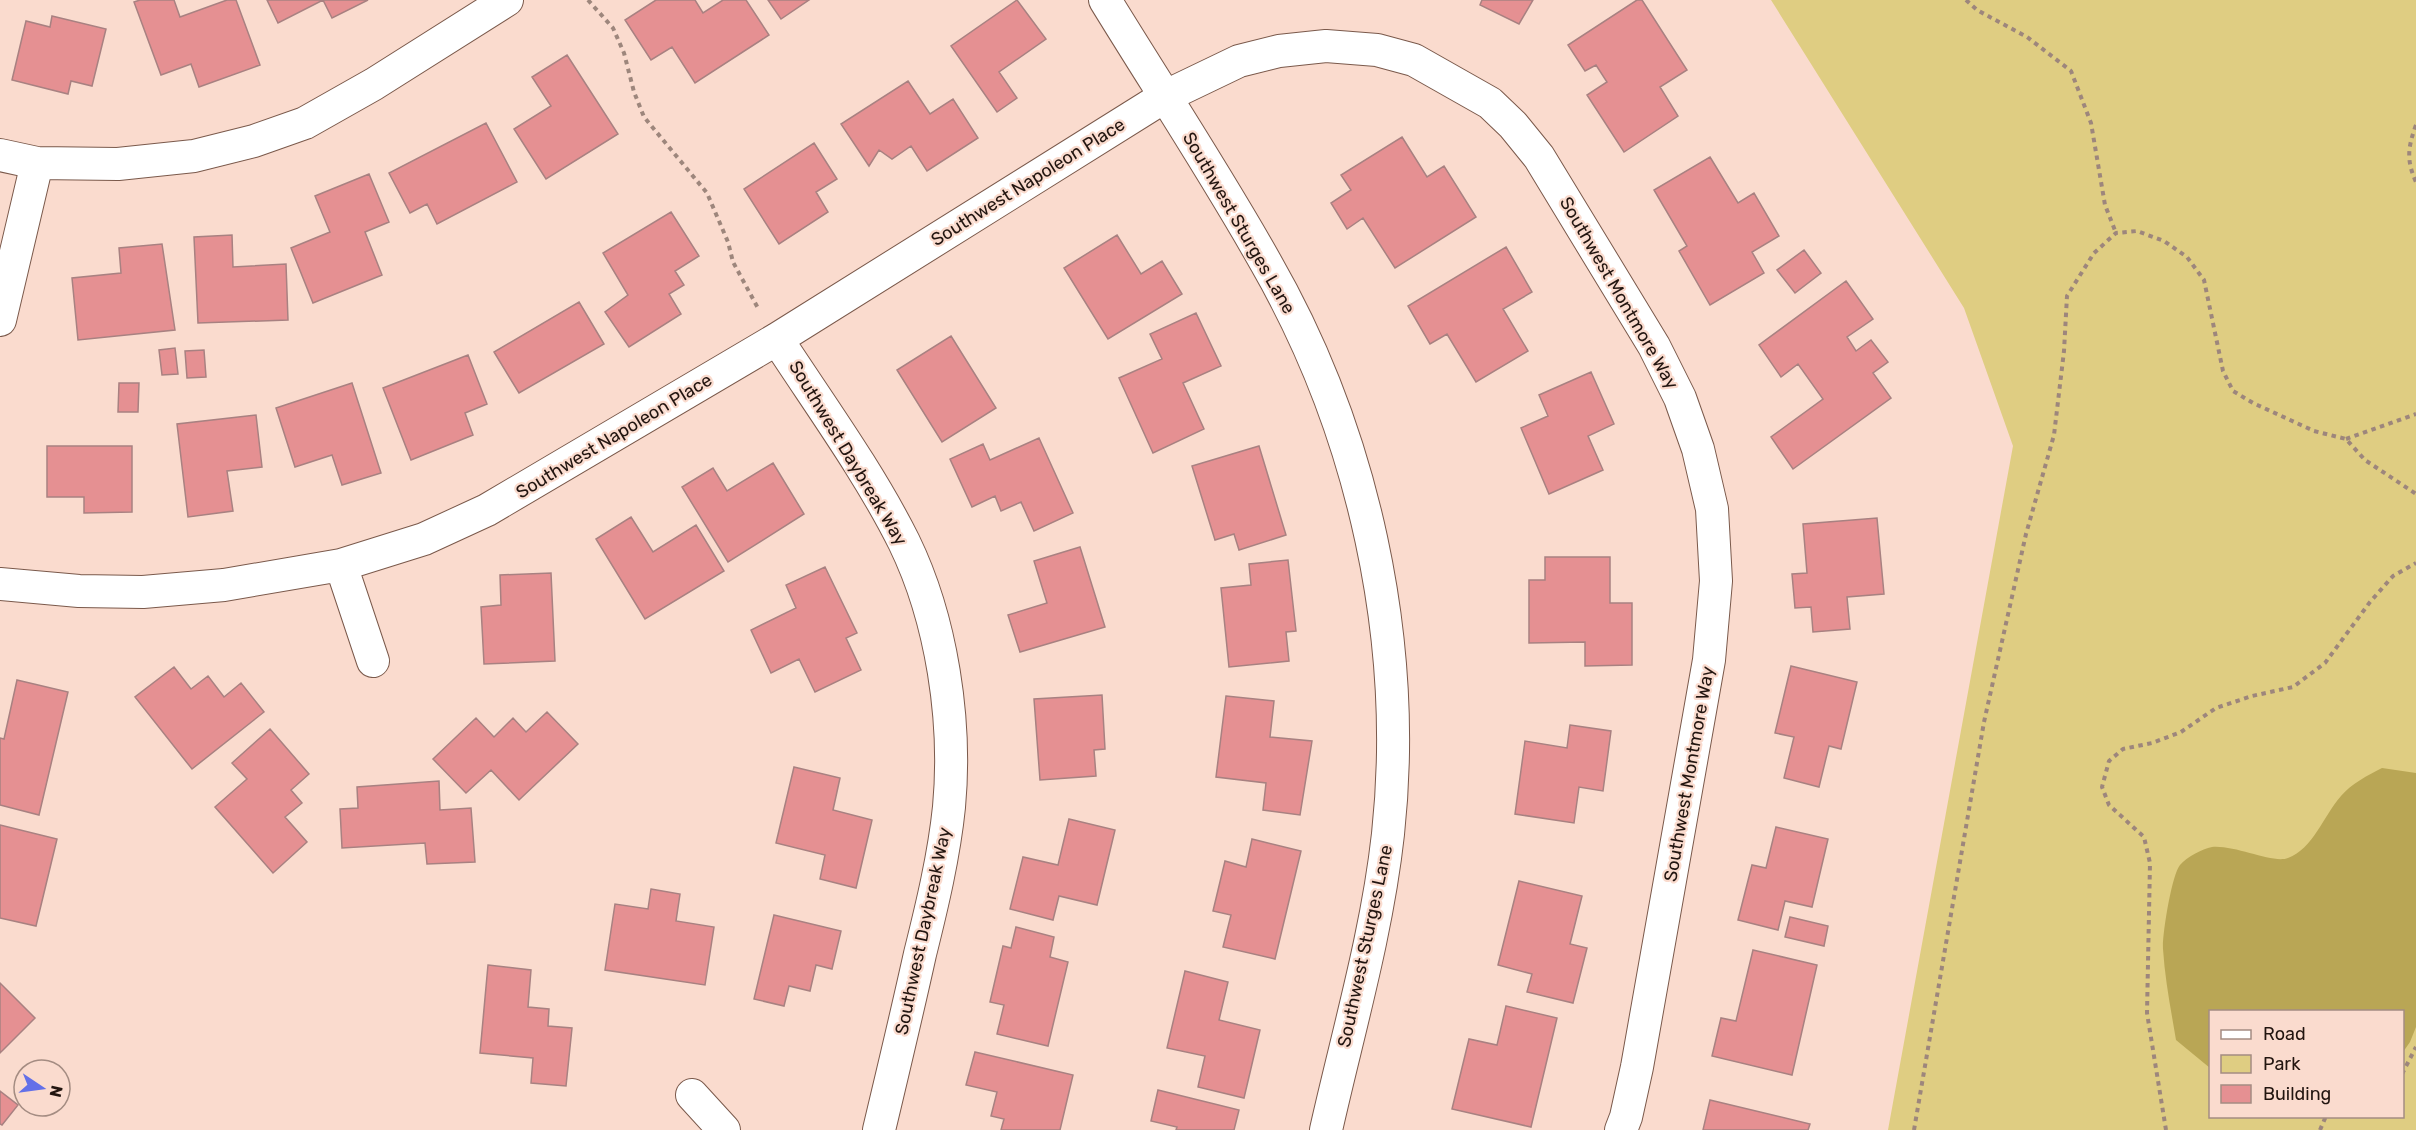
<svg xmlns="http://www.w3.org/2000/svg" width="2416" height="1130" font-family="Rubik,sans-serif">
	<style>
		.green { fill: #dfcd82; fill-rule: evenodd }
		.forest { fill: #b9a655 }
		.building { fill: #e59092; stroke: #a88181; stroke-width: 1.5 }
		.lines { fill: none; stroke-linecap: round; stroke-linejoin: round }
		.minor-casing { stroke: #7a594b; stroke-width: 34 }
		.path { stroke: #9d867c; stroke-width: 4; stroke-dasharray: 4.5 4.5; stroke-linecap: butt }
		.minor { stroke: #fff; stroke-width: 32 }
		.labels { text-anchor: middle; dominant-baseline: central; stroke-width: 4.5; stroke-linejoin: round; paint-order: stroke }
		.street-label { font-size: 18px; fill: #221510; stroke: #fadbce }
	</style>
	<rect width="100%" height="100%" fill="#fadbce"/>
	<!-- green -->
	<path class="green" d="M1771 0H2416V1130H1888L2013 446 1964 308ZM2210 1012H2402V1116H2210Z"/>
	<!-- forest -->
	<path class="forest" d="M2382 768 2416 773V1027L2410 1042 2403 1052 2402 1012H2210V1068L2176 1040C2171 1010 2165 980 2163 949 2162 935 2172 874 2180 865 2187 857 2202 849 2212 847 2236 845 2273 864 2288 858 2313 849 2324 815 2341 796 2351 784 2368 775 2382 768Z"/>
	<!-- building -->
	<path class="building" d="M140 0H174L180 17 227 0H236L260 65 199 87 191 64 161 75 134 2Z
		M267 0H323L278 23Z
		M323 0H368L332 18Z
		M656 0H695L703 13 723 0H746L769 35 695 83 672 47 651 60 625 20Z
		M768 0H809L781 19Z
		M1017 0 1046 39 999 72 1017 98 997 112 951 46Z
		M1482 0H1533L1519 24 1480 5Z
		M1637 0H1642L1687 70 1660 87 1678 116 1624 152 1587 95 1607 82 1596 65 1585 71 1568 45Z
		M52 16 106 29 92 86 71 81 68 94 12 80 26 21 50 27Z
		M567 55 618 134 546 179 514 129 551 106 532 77Z
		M908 81 930 114 953 99 978 138 927 171 911 146 892 159 879 150 869 166 841 124Z
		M486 123 517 182 437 224 427 204 410 213 389 173Z
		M1402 137 1427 177 1444 166 1476 217 1395 268 1363 218 1347 229 1331 203 1351 190 1341 175Z
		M814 143 837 179 816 192 828 212 779 244 744 189Z
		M1710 157 1738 203 1754 193 1779 236 1752 252 1764 273 1710 305 1679 251 1687 246 1654 190Z
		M369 174 389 222 365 232 382 275 313 303 291 248 330 232 315 196Z
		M671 212 699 256 675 271 684 285 669 294 681 314 629 347 605 312 628 295 603 253Z
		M232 235 233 267 286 264 288 320 198 323 194 237Z
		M1117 235 1141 274 1162 261 1182 294 1108 339 1064 268Z
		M162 244 175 330 78 340 72 278 121 273 119 248Z
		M1506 247 1532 292 1503 309 1528 351 1476 382 1447 334 1430 344 1408 306Z
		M1804 250 1821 273 1795 293 1777 270Z
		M1846 281 1873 319 1847 337 1856 351 1871 340 1888 362 1873 373 1891 398 1793 469 1771 437 1823 399 1798 364 1781 377 1759 345Z
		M579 302 604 344 519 393 494 352Z
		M1196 313 1221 366 1183 383 1204 429 1153 453 1119 378 1162 359 1150 334Z
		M951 336 996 408 942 442 897 370Z
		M175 348 178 374 162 375 159 350Z
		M204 350 206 377 187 378 185 351Z
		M468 355 487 404 465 413 473 435 411 460 383 388Z
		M1591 372 1614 424 1588 436 1603 470 1549 494 1521 428 1548 416 1539 395Z
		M119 383H139L138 412H118Z
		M352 383 381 473 342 485 332 455 295 467 276 408Z
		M256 415 262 467 227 471 233 511 188 517 177 424Z
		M1039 438 1073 513 1034 531 1021 502 1001 511 995 496 972 507 950 459 983 444 990 460Z
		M47 446H132V512L84 513V497H47Z
		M1259 446 1286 535 1239 550 1234 534 1215 540 1192 466Z
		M773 463 804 514 728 562 682 487 713 468 727 491Z
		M631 517 653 552 696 525 724 571 645 619 596 539Z
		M1877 518 1884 594 1847 597 1850 629 1813 632 1811 607 1795 608 1792 574 1807 573 1803 524Z
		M1080 547 1105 627 1020 652 1008 615 1047 603 1034 561Z
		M1545 557H1610V603H1632V665L1585 666V642L1529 643V580H1545Z
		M1288 560 1296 631 1286 632 1289 661 1229 667 1221 588 1251 585 1249 564Z
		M825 567 857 633 846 638 861 670 815 692 799 659 771 673 751 630 796 608 786 585Z
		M551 573 555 661 484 664 481 607 501 605 500 575Z
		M1791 666 1857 682 1841 749 1829 746 1819 787 1784 778 1794 737 1775 733Z
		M174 667 191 689 208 676 224 697 241 683 264 712 192 769 135 697Z
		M17 680 68 692 39 815 0 805V738L4 739Z
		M1102 695 1105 749 1094 750 1096 776 1040 780 1034 699Z
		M1226 696 1274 701 1270 737 1312 741 1300 815 1263 810 1266 783 1216 777Z
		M547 712 578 744 519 800 491 770 466 793 433 759 476 718 494 737 513 718 526 732Z
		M1570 725 1611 731 1603 791 1579 787 1574 823 1515 814 1525 741 1567 748Z
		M270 729 309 774 291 790 302 803 285 817 307 842 273 873 215 807 247 779 232 763Z
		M794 767 840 778 833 810 872 820 856 888 820 879 825 855 776 843Z
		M439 781 440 810 471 808 475 862 427 864 425 843 342 848 340 809 358 808 357 787Z
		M1069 819 1115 830 1097 905 1059 896 1053 920 1010 909 1023 857 1058 865Z
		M0 825 57 839 36 926 0 918Z
		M1776 827 1828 839 1812 907 1785 901 1778 930 1738 920 1752 865 1766 868Z
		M1252 839 1301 851 1275 959 1223 947 1231 915 1213 911 1225 861 1246 867Z
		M1519 881 1582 896 1570 944 1587 948 1573 1003 1527 992 1532 974 1498 965Z
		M651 889 680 894 676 921 714 927 705 985 605 970 615 904 648 909Z
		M774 915 841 931 832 969 816 965 810 991 789 986 784 1006 754 999Z
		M1790 917 1828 926 1824 946 1785 937Z
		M1016 927 1054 937 1050 957 1068 962 1048 1046 997 1034 1004 1005 990 1002 1003 946 1011 948Z
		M1753 950 1817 965 1792 1075 1712 1056 1721 1018 1736 1021Z
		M488 965 531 970 528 1007 549 1009 548 1026 572 1028 566 1086 531 1083 533 1058 480 1053Z
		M1185 971 1228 982 1219 1020 1260 1030 1244 1098 1198 1087 1205 1056 1167 1048Z
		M0 983 35 1018 0 1053Z
		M1506 1006 1557 1018 1531 1127 1452 1109 1469 1039 1497 1045Z
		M975 1052 1073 1075 1060 1130H1001L1004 1119 991 1116 997 1092 966 1085Z
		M1158 1090 1239 1110 1234 1130H1176L1177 1127 1151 1121Z
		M0 1091 18 1105 2 1125 0 1124Z
		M1710 1100 1810 1124 1808 1130H1703Z"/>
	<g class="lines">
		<defs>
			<path id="minor" d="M1105 0C1159 88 1216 174 1266 263 1363 432 1409 640 1388 834 1377 934 1348 1032 1326 1130
				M0 155 37 163 118 164 194 156 254 141 305 123 374 84 507 0
				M0 320 37 163
				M777 339C820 405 869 472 904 542 942 620 957 721 949 807 944 856 932 906 920 954 907 1013 893 1071 879 1130
				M341 565 373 661
				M0 584 79 591 143 592 224 585 341 565 424 539 487 510 777 339 1164 97 1239 61 1279 51 1326 46 1377 50 1414 60 1490 103 1513 125 1539 157 1654 346 1680 398 1698 449 1712 509 1716 581 1709 660 1637 1067 1626 1117 1621 1130
				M692 1095 724 1130"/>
		</defs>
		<!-- minor casing -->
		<use href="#minor" class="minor-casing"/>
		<!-- path -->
		<path class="path" d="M588 0 613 28 624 53 634 92 644 117 707 193 728 242 733 262 759 310
			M1966 0 1977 10 2027 37 2071 71 2091 123 2105 205 2116 233
			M2416 125C2408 147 2406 160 2416 182
			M2346 439 2416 414
			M2402 1074 2416 1047
			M1914 1130 1984 722 2026 534 2054 435 2064 351 2067 296 2094 253 2116 233 2137 231 2164 241 2187 257 2204 280 2223 371 2233 391 2253 403 2314 431 2346 439 2365 460 2416 494
			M2166 1130 2147 1013 2150 863 2144 837 2109 805 2102 787 2109 761 2123 749 2152 743 2181 732 2216 708 2252 696 2293 687 2325 663 2370 602 2393 576 2416 563
			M2320 1130 2326 1116"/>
		<!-- minor -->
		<use href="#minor" class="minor"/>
	</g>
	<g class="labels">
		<!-- street labels -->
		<g class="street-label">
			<text transform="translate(1028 182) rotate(-32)">Southwest Napoleon Place</text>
			<text transform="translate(1239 223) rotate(60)">Southwest Sturges Lane</text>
			<text transform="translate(1619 293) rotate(60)">Southwest Montmore Way</text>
			<text transform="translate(614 436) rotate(-31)">Southwest Napoleon Place</text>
			<text transform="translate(848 453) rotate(59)">Southwest Daybreak Way</text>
			<text transform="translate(1689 774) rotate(-80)">Southwest Montmore Way</text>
			<text transform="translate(923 931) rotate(-78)">Southwest Daybreak Way</text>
			<text transform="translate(1365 946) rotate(-78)">Southwest Sturges Lane</text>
		</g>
	</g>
	<!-- legend -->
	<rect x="2209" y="1010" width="195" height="108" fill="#fadbce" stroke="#a48c82" stroke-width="1.5"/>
	<rect x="2221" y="1030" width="30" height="9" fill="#ffffff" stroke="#a48c82" stroke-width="1.5"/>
	<text x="2263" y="1040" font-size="18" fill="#221510">Road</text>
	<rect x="2221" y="1055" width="30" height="18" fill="#dfcd82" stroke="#a48c82" stroke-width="1.5"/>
	<text x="2263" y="1070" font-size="18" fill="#221510">Park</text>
	<rect x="2221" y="1085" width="30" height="18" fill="#e59092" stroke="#a48c82" stroke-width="1.5"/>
	<text x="2263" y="1100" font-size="18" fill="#221510">Building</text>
	<!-- north arrow -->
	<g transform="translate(42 1088) rotate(103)"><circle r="28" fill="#fadbce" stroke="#a48c82" stroke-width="1.5"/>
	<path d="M0-4.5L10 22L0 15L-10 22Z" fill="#6370e8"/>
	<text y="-9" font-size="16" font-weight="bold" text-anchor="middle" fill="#221510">N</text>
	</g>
</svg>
